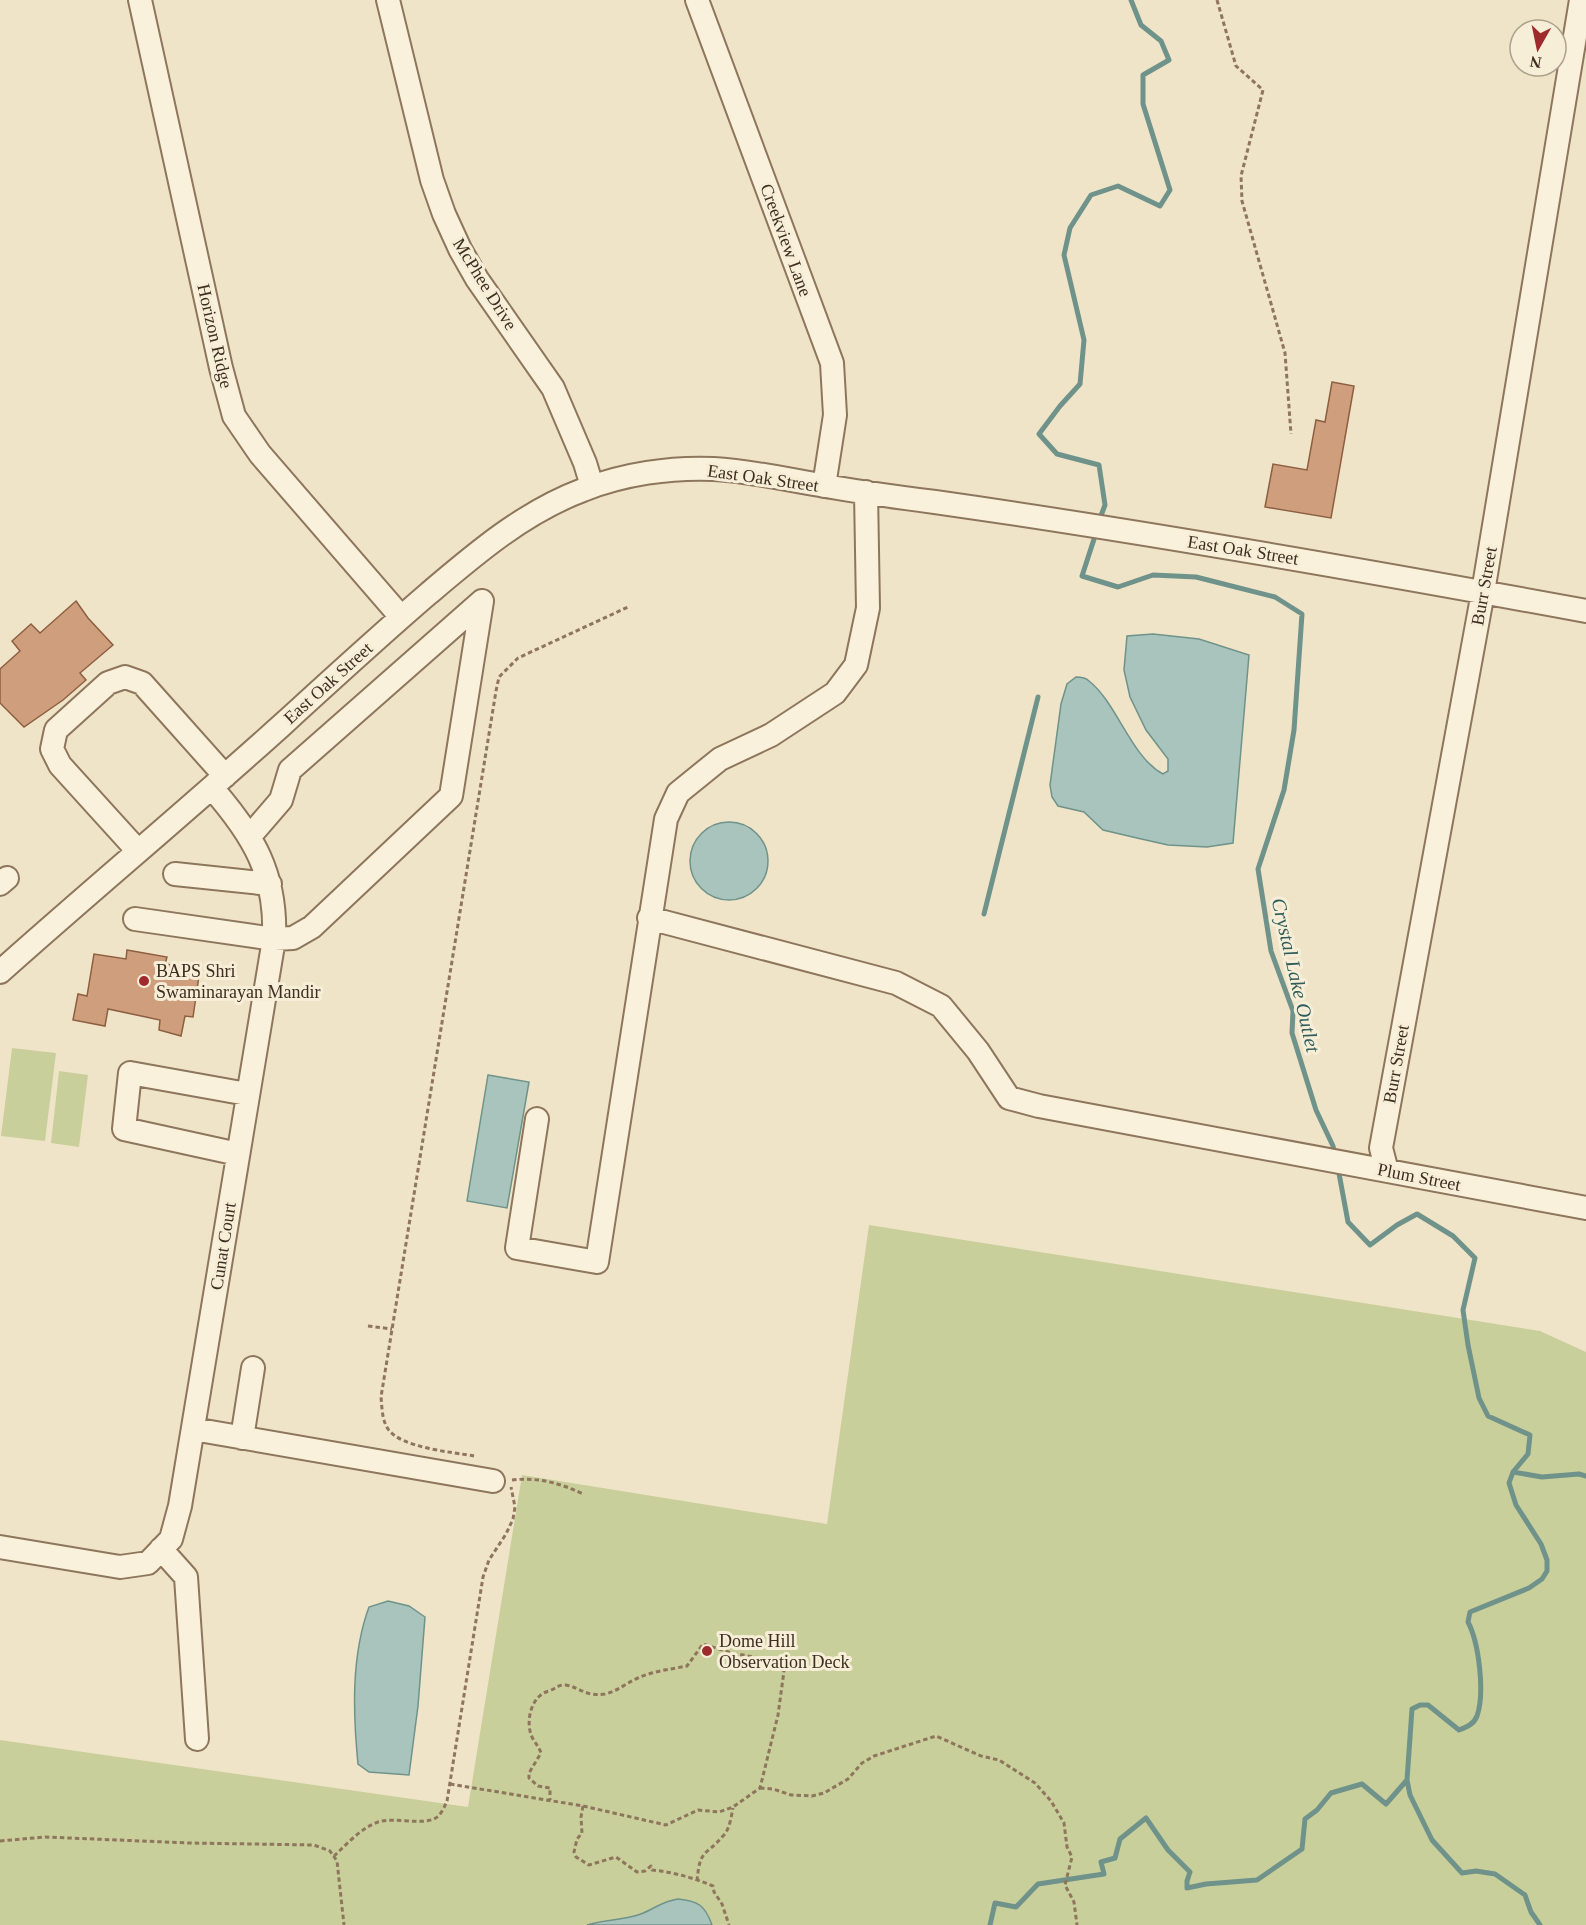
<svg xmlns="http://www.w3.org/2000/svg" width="1586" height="1925" font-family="'Times New Roman',serif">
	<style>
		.green { fill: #c9cf9b }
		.water { fill: #a9c4bc; stroke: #6f938a; stroke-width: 1.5 }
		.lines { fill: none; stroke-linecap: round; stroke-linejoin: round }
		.stream { stroke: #6f938a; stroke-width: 5 }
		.building { fill: #cf9f7d; stroke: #8d5f41; stroke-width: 1.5 }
		.minor-casing { stroke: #8d765c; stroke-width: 26 }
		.path { stroke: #8d765c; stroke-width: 3; stroke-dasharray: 4.5 3; stroke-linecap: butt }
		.minor { stroke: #faf1dc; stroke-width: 22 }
		.poi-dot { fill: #9e2a2b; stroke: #f7eed8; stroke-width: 2 }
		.labels { text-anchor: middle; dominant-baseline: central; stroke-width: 6; stroke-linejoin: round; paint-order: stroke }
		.street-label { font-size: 18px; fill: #3d2e20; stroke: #f7eed8 }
		.poi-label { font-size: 18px; fill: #3d2e20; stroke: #f7eed8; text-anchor: start }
		.water-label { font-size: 20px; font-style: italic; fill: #2f5d5a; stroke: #f7eed8 }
	</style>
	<rect width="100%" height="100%" fill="#f0e4c8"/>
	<!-- green -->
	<path class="green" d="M12 1048 56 1053 45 1141 1 1136Z
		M59 1071 88 1075 79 1147 51 1143Z
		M869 1225 1540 1331 1586 1352V1925H0V1740L468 1807 522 1475 827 1524Z"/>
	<!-- water -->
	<path class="water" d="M1153 634 1199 639 1249 655 1233 843 1207 847 1168 845 1137 838 1103 830 1084 812 1058 806 1052 797 1050 785 1061 704 1067 684 1076 677C1080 677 1086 678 1089 681 1117 703 1131 757 1163 774L1168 771V759L1146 730 1130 697 1124 670 1127 636Z
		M690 861a39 39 0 1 1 78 0a39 39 0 1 1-78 0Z
		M488 1075 529 1082 507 1208 467 1201Z
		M388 1601 409 1606 425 1617 418 1706 409 1775 369 1772 358 1764C353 1713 351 1656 369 1607Z
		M678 1899C698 1901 705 1905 712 1925H587C604 1920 622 1920 638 1915 654 1910 659 1902 678 1899Z"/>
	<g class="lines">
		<!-- stream -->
		<path class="stream" d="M1099 521 1105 505 1099 465 1057 454 1039 434 1060 406 1080 384 1084 340 1064 255 1070 228 1091 195 1118 186 1160 206 1170 190 1143 104V75L1169 60 1161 41 1141 25 1131 0
			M1096 533 1082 576 1118 587 1153 575 1196 577 1275 597 1302 614 1294 730 1284 790 1258 869 1271 951 1293 1011 1292 1033 1316 1110 1333 1146 1335 1156
			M984 914 1038 697
			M1338 1168 1348 1222 1370 1245 1397 1225 1417 1214 1453 1236 1475 1258 1463 1310 1468 1345 1479 1398 1488 1416 1530 1435 1528 1454 1513 1472 1509 1483 1516 1505 1541 1544 1547 1560V1571L1542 1579 1529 1588 1470 1612 1468 1622C1479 1643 1485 1693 1477 1716 1474 1724 1467 1727 1459 1730L1428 1705H1420L1412 1709 1407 1780 1410 1795 1432 1840 1462 1873 1476 1871 1495 1874 1525 1895 1531 1912 1540 1925
			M1513 1472 1542 1477 1579 1474 1586 1476
			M990 1925 995 1903 1016 1907 1038 1884 1104 1874 1101 1862 1115 1858 1120 1839 1146 1818 1168 1850 1190 1872 1187 1881V1888L1206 1884 1257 1880 1302 1849 1305 1819 1317 1810 1331 1793 1362 1784 1386 1804 1407 1780"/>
	</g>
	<!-- building -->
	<path class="building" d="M1332 382 1354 386 1331 518 1265 507 1273 464 1307 470 1316 420 1325 422Z
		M76 601 88 618 113 645 80 673 86 680 63 700 24 727 0 703V669L20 651 12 641 31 624 40 633Z
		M127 950 167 957 165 964 200 969 193 1017 185 1016 181 1036 159 1030 160 1020 108 1009 105 1026 73 1020 78 994 87 996 94 954 126 959Z"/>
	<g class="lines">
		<defs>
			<path id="minor" d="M140 0 221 368 234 416 260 454 401 617
				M388 0 432 180 444 214 460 249 477 279 553 388 585 463 592 486
				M697 0 832 363 835 415 824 486
				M250 836 281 800 290 770 482 601
				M138 851 60 765 52 749 56 730 108 683 125 677 142 683 225 776
				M175 874 270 884
				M0 884 7 878
				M649 918 896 983 941 1006 978 1051 1009 1098 1039 1106 1586 1208
				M135 919 274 939 293 938 312 927 451 796 482 601
				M0 972C93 889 189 809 282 725 330 681 378 637 428 594 475 554 524 512 583 490 623 474 671 467 714 469 750 471 785 479 820 485 858 492 896 497 935 502 1153 533 1369 571 1586 611
				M537 1119 517 1248 597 1262 666 819 678 793 720 759 771 735 835 693 856 665 868 608 866 492
				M238 1154 124 1129 130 1073 247 1094
				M1387 1171 1381 1148 1483 592 1581 0
				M193 1429 493 1481
				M242 1438 253 1368
				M0 1547 120 1567 148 1563 171 1539 180 1506 274 939C277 874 253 835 212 788
				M161 1549 186 1577 197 1739"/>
		</defs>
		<!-- minor casing -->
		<use href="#minor" class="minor-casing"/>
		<!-- path -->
		<path class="path" d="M1217 0 1236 66 1263 90 1241 176 1242 201 1285 353 1291 434
			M368 1326 392 1329
			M474 1456C452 1452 401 1448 388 1429 382 1420 382 1408 381 1397L496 691 499 677 518 658 628 607
			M512 1480C538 1477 560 1483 583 1494
			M450 1784 583 1806 666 1825 698 1810 719 1812 733 1807 760 1788 778 1715 784 1671 770 1660 732 1653 703 1644 687 1666C672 1669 653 1671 638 1678 626 1683 618 1691 605 1694 586 1697 581 1688 566 1685 559 1684 555 1689 549 1691 531 1695 525 1722 532 1737 535 1743 539 1747 541 1753L529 1773V1778L538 1786 550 1788V1800
			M760 1788 773 1789 791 1795 812 1796 824 1793 848 1779 862 1763 874 1756 936 1736 981 1756 999 1760 1035 1783 1051 1801 1064 1823 1067 1847 1072 1857 1065 1885 1074 1902 1077 1925
			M583 1806 581 1817 582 1833 577 1839 574 1852 576 1857 589 1865 616 1857 637 1872 645 1871 651 1866 652 1870C673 1872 694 1878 713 1886L714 1892 722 1904 729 1925
			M0 1841 45 1837 190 1843 314 1845 330 1851 337 1861 344 1925
			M334 1856C347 1844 361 1828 378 1822 395 1817 419 1825 434 1819 441 1816 444 1807 447 1801L483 1577 489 1560 506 1534 513 1519 515 1507 511 1487
			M697 1881C700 1848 705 1857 723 1836 730 1829 731 1817 733 1808"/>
		<!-- minor -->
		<use href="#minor" class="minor"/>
	</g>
	<!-- markers -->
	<g class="poi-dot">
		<circle cx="144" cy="981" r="6"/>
		<circle cx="707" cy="1651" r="6"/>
	</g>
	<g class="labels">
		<!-- street labels -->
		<g class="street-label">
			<text transform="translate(786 240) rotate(70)">Creekview Lane</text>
			<text transform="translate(485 284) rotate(58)">McPhee Drive</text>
			<text transform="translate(215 336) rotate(77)">Horizon Ridge</text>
			<text transform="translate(763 478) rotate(8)">East Oak Street</text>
			<text transform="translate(1243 550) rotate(9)">East Oak Street</text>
			<text transform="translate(1484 586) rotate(-80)">Burr Street</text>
			<text transform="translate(328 683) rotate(-42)">East Oak Street</text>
			<text transform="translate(1396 1064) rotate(-80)">Burr Street</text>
			<text transform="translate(1419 1177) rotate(11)">Plum Street</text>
			<text transform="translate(223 1246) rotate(-81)">Cunat Court</text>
		</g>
		<!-- poi labels -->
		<g class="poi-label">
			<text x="156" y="971">BAPS Shri<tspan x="156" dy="21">Swaminarayan Mandir</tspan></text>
			<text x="719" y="1641">Dome Hill<tspan x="719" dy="21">Observation Deck</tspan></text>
		</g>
		<!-- water labels -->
		<g class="water-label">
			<text transform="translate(1296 975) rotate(77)">Crystal Lake Outlet</text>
		</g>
	</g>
	<!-- north arrow -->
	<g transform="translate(1538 48) rotate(189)"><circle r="28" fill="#f7eed8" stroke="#ada18e" stroke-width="1.5"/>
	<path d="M0-4.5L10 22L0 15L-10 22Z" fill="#9e2a2b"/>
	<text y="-9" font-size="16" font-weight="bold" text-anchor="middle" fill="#3d2e20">N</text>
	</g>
</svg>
